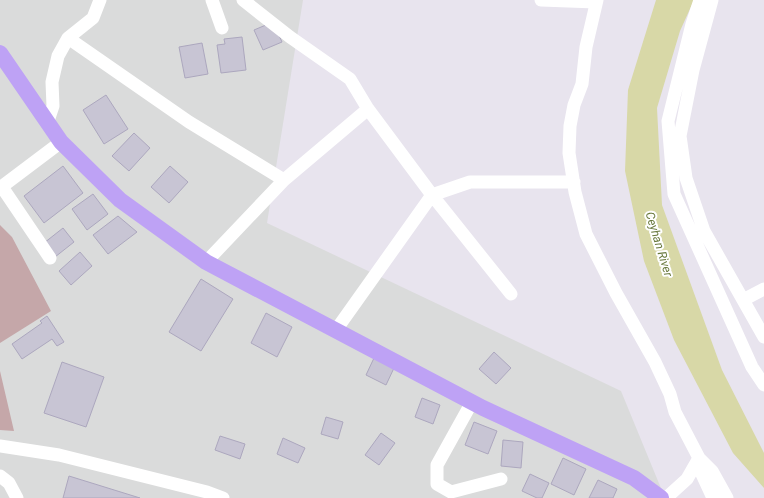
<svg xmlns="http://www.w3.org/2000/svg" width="764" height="498" font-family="Roboto,sans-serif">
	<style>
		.residential { fill: #dadbdb }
		.cemetery { fill: #c5a7a9 }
		.water { fill: #d8d8a7 }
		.building { fill: #c8c5d4; stroke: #aca7be }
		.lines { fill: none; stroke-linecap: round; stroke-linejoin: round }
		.minor { stroke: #fff; stroke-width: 13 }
		.major { stroke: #bea2f5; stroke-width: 16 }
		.labels { text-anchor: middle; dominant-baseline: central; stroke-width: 4; stroke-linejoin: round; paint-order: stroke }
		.water-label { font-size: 12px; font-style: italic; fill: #69793e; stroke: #fff }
	</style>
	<rect width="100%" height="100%" fill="#e8e4ee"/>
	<!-- residential -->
	<path class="residential" d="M0 0H303L267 223 621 391 665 498H0Z"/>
	<!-- cemetery -->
	<path class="cemetery" d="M0 225 12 237 51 311 0 343Z
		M0 371 14 431 0 430Z"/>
	<!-- water -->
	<path class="water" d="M656 0H694L680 31 657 108 662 205 722 370 764 453V488L733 453 674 340 644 261 625 171 628 90Z"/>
	<!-- building -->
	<path class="building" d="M273 22 282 42 263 50 254 30Z
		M242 37 246 70 221 73 217 45 225 44 224 39Z
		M202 43 208 74 185 78 179 47Z
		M106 95 128 129 104 144 83 110Z
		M134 133 150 148 129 171 112 156Z
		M63 166 83 193 44 223 24 196Z
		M170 166 188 182 169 203 151 187Z
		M93 194 108 214 87 230 72 209Z
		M118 216 137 232 108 254 93 235Z
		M63 228 74 242 55 257 44 243Z
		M80 252 92 266 71 285 59 271Z
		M201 279 233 299 201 351 169 332Z
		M266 313 292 327 277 357 251 343Z
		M47 316 64 342 57 346 52 339 22 359 12 344 42 323 40 321Z
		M494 352 511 368 496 384 479 369Z
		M374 358 394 368 386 385 366 375Z
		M62 362 104 377 86 427 44 413Z
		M422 398 440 405 433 424 415 417Z
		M326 417 343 422 338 439 321 434Z
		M474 422 497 431 488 454 465 445Z
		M381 433 395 443 379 465 365 455Z
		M220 436 245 444 240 459 215 450Z
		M283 438 305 448 298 463 277 454Z
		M503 440 523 442 521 468 501 466Z
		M563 458 586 469 574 495 551 484Z
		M530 474 549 483 542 498H537L522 491Z
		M69 476 140 498H63Z
		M598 480 617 489 613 498H589Z"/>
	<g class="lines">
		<!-- minor -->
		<path class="minor" d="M212 0 222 28
			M243 0 290 37 350 79 368 109 432 195 511 294
			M541 0 596 2
			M597 0 586 47 582 84 574 105 570 126 569 153 575 192 586 234 616 293 655 362 670 394 675 412 699 458 687 479 666 498
			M700 0 692 24 668 121 674 194 752 367 764 385
			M712 0 693 70 680 136 686 178 704 231 764 337
			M68 38 189 122 284 180
			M48 121 53 106 52 82 58 56 68 38 93 18 100 0
			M2 187 50 258
			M0 188 61 142
			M206 262 284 180 368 109
			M743 300 764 289
			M336 330 432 195 470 182H574
			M472 402 437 465V484L451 492 501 479
			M0 446 59 455 207 492 223 498
			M699 458 712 471 727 498
			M699 458 701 472 713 498
			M0 476 9 483 17 498"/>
		<!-- major -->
		<path class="major" d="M0 53 61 142 120 200 206 262 483 408 634 478 661 498"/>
	</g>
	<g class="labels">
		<!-- water labels -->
		<g class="water-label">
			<text transform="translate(659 244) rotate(73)">Ceyhan River</text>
		</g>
	</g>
</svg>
